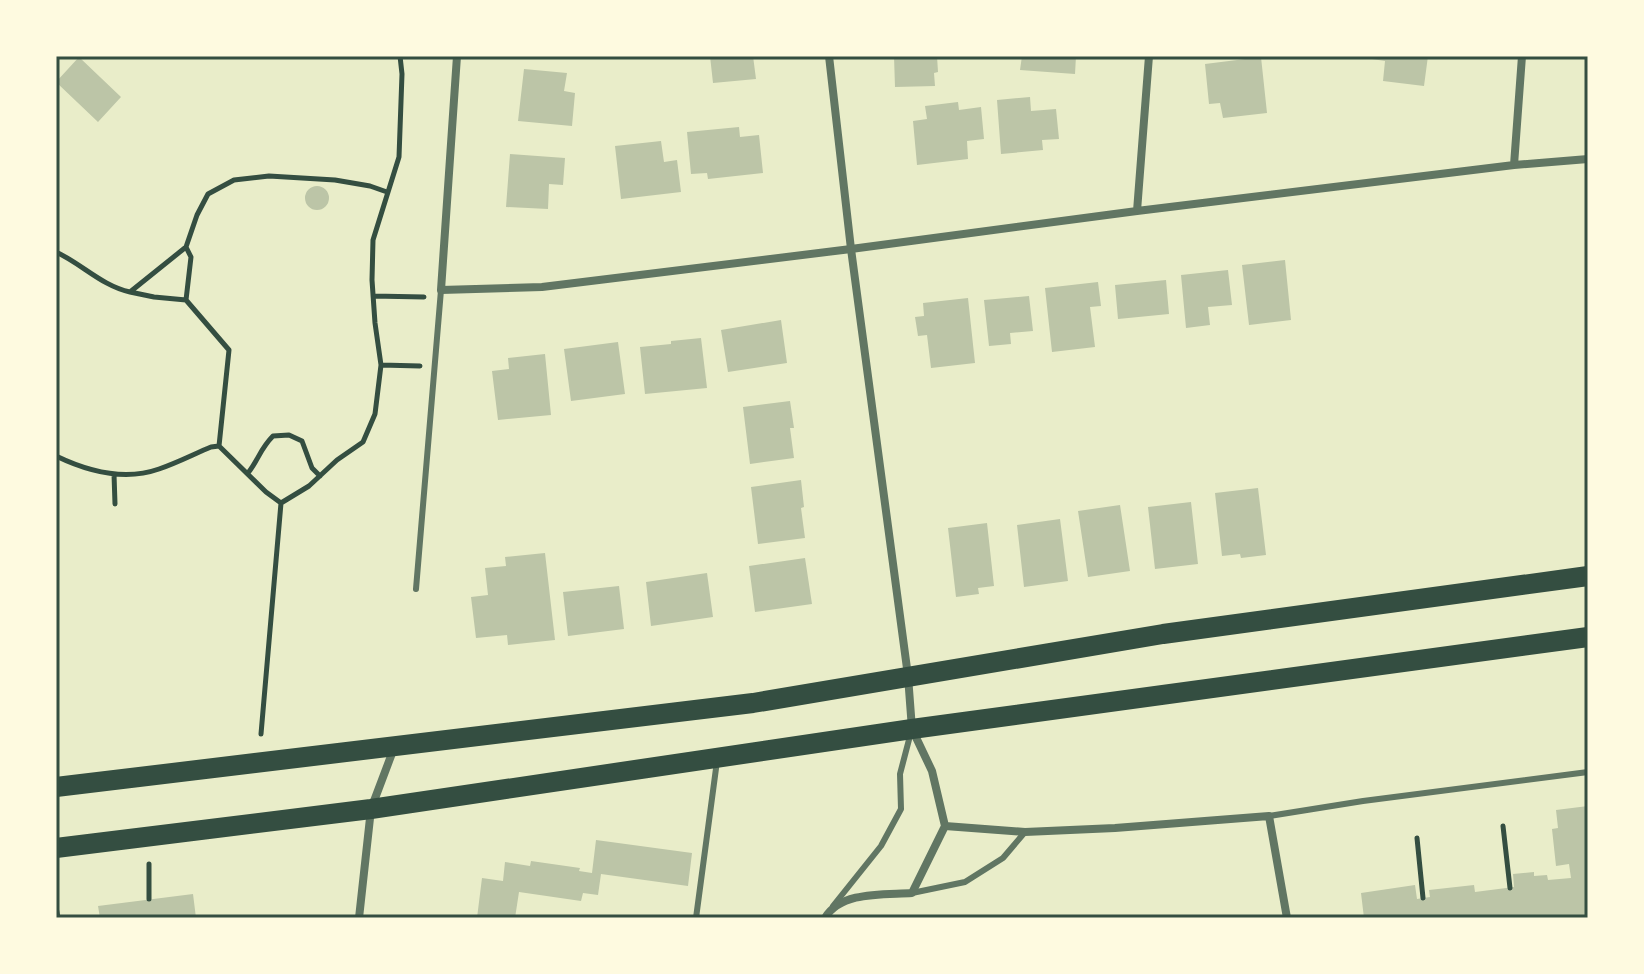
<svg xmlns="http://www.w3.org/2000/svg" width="1644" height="974" font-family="Mulish,sans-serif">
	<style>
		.building { fill: #bcc5a7 }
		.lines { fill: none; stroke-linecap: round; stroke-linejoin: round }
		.path { stroke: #344e41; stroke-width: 5 }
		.service { stroke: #617663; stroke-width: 6 }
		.minor { stroke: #617663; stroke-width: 8 }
		.primary { stroke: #344e41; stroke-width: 20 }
		.neatline { fill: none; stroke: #344e41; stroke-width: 3 }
	</style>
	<rect width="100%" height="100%" fill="#e9edc9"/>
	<!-- building -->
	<path class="building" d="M710 56H753L756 79 713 83Z
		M894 56H937L938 72 934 73 935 86 895 87Z
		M1022 56H1076L1075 74 1020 70Z
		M1372 56H1428L1424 86 1383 81 1385 61 1372 59Z
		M79 57 121 97 98 122 56 82Z
		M1261 57 1267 113 1223 118 1220 103 1209 104 1205 64Z
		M524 69 567 73 564 91 575 93 572 126 518 121Z
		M1030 97 1031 111 1056 109 1059 139 1042 140 1043 150 1001 154 997 100Z
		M958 102 959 110 981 107 984 139 967 141 968 159 917 165 913 121 927 119 925 106Z
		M739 127 740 137 759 135 763 173 708 179 707 173 691 174 687 132Z
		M661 141 664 162 677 160 681 192 621 199 615 146Z
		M510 154 565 158 563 185 549 184 548 209 506 207Z
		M305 198a12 12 0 1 1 24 0a12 12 0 1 1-24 0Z
		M1285 260 1291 320 1249 325 1242 265Z
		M1228 270 1232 305 1208 307 1210 325 1186 328 1181 275Z
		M1166 280 1169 314 1118 319 1115 285Z
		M1098 282 1101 306 1090 307 1095 347 1052 352 1045 288Z
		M1029 296 1033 331 1010 333 1011 344 989 346 984 300Z
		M968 298 975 363 931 368 927 335 918 336 915 317 924 316 923 303Z
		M781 320 787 363 728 372 721 330Z
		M701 338 707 388 645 394 640 347 671 344V341Z
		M618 342 625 394 571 401 564 349Z
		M545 354 551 415 498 420 492 371 509 369 508 358Z
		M790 401 794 428H790L794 458 750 464 743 407Z
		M801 480 804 507 801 508 805 538 758 544 751 487Z
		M1258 488 1266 555 1241 558 1240 554 1222 556 1215 493Z
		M1191 502 1198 564 1155 569 1148 507Z
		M1120 505 1130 571 1088 577 1078 511Z
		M1060 519 1068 581 1024 587 1017 525Z
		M987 523 994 586 978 588 979 594 956 597 948 528Z
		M545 553 555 640 508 645 507 635 476 638 471 597 488 595 485 568 506 566 505 557Z
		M805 558 812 604 755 612 749 566Z
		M707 573 713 617 651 626 646 582Z
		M619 586 624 629 568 636 563 592Z
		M1588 806V918H1364L1361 893 1415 885 1417 899 1430 897 1429 890 1474 885 1475 892 1514 887 1513 874 1534 872V876L1547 875 1548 880 1571 878 1569 864 1556 866 1552 829 1558 828 1556 810Z
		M596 840 692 853 688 886 601 874 598 895 583 893 581 901 519 892 515 918H477L482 878 503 881 505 862 530 866 531 861 580 868 579 871 592 873Z
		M193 894 196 918H100L98 906Z"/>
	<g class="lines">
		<!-- path -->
		<path class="path" d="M56 252C82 264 102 286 130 292L186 247 197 215 208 194 234 180 269 176 335 180 370 186 387 192
			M130 292 154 297 186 300 191 257 186 247
			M373 296 424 297
			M186 300 229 350 219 446
			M381 365 420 366
			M56 456C87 471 125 481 159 469 177 463 194 454 211 447L219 446 266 492 281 503 261 734
			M248 473C259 459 260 449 273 436L289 435 302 441 312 468 320 476
			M114 474 115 504
			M281 503 309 486 337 460 363 442 375 414 381 365 375 323 372 280 373 240 399 157 402 74 400 56
			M1503 826 1510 888
			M1417 838 1423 898
			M149 899V864
			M56 907 58 918"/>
		<!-- service -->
		<path class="service" d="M416 589 441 290
			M1269 816 1363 801 1588 772
			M912 893 965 882 1003 858 1025 832
			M833 906 881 846 901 809 900 774 911 732
			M696 918 717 761"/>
		<!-- minor -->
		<path class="minor" d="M457 56 441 290 542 287 851 249 1137 211 1514 165 1588 159
			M1514 165 1522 56
			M1137 211 1149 56
			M945 826 1025 832 1115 828 1269 816 1287 918
			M359 918 371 809 394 748
			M825 918C841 891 883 895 912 893L945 826 932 771 912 729 908 676 851 249 829 56"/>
		<!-- primary -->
		<path class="primary" d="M56 787 753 703 1163 634 1588 576
			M56 848 371 809 912 729 1588 637"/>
	</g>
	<!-- border -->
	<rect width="1644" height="974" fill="none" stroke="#fefae0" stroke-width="116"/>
	<rect x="58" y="58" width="1528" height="858" class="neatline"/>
</svg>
